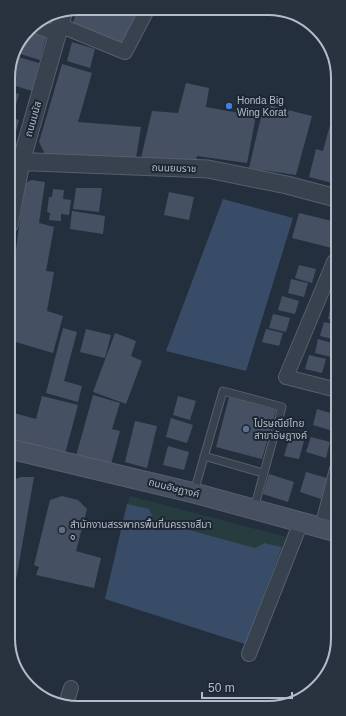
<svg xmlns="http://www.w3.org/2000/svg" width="346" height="716" font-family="Helvetica,'Noto Sans Thai',sans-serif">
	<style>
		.green { fill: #263c3f }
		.water { fill: #394c67 }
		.building { fill: #455162 }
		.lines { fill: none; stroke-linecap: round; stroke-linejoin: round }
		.service-casing { stroke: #565f6c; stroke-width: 9 }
		.minor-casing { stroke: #565f6c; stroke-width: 16 }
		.tertiary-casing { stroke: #565f6c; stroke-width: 19 }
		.secondary-casing { stroke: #565f6c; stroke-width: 21 }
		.service { stroke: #38414e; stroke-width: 7 }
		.minor { stroke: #38414e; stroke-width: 14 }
		.tertiary { stroke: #38414e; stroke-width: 17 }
		.secondary { stroke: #465061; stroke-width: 19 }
		.shop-dot { fill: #3f7fe0; stroke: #1d2633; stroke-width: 1.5 }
		.service-dot { fill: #5c6f8a; stroke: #1d2633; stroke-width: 1.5 }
		.labels { text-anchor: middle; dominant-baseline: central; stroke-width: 4; stroke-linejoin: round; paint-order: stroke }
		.poi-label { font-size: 10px; fill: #b4bcc9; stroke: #1d2633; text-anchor: start }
		.street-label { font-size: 10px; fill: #b4bcc9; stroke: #1d2633 }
		.rim { fill: none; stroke: #b4bcc9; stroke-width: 2 }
	</style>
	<rect width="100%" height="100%" fill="#242f3e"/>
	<!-- green -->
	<path class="green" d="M130 496 286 537 282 547 264 543 255 548 154 520 127 504Z"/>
	<!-- water -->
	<path class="water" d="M223 199 293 218 246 371 166 351Z
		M127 504 149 509 154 520 255 548 264 543 282 547 245 644 105 599Z"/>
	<!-- building -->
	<path class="building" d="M78 8H142L123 46 72 25Z
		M29 30 46 37 40 60 17 53Z
		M72 42 95 49 90 68 67 61Z
		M15 56 39 63 32 91 9 84V69Z
		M62 64 92 73 78 122 141 127 136 158 45 154 39 142Z
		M186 83 209 88 206 107 256 116 247 163 197 156 196 163 141 158 152 111 178 113Z
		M9 91 19 94 15 108 9 106Z
		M264 104 312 116 296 175 249 168Z
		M335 106H336V184L309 177 316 149 323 151Z
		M9 117 19 120 12 147 9 149Z
		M31 180 45 182 39 223 54 227 46 271 54 272 47 311 63 316 53 353 9 340V303L20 219 26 183Z
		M76 188H102L99 212 73 209Z
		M53 189 64 190 63 199 71 200 69 215 61 214V221L49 220 50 213 47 212 49 197H52Z
		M169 192 194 197 189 220 164 215Z
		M72 211 105 216 103 234 70 229Z
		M299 213 336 222V249L292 238Z
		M299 265 316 269 312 283 295 278Z
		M291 279 308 283 304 297 288 293Z
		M282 296 299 301 295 314 278 310Z
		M331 305 337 307V321L328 319Z
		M273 314 290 318 286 332 269 328Z
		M324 322 337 325 336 340 320 336Z
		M63 328 77 332 64 381 82 386 78 402 46 393Z
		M86 329 111 335 105 358 80 352Z
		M266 329 283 333 279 346 262 342Z
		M115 333 136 341 131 356 142 361 126 404 93 392Z
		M318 339 335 344 331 357 315 353Z
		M309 355 326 359 322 373 305 369Z
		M93 395 120 403 112 429 120 431 111 464 76 456Z
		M42 396 78 405 65 454 10 440V412L36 419Z
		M178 396 196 401 190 420 173 415Z
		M229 397 276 410 262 459 216 447Z
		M317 409 337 415 333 431 313 425Z
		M171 418 193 425 187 443 166 437Z
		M135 421 157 426 147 468 125 462Z
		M291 433 305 437 299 459 284 456Z
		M311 437 330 442 326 458 306 452Z
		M168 446 189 452 184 470 163 465Z
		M306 472 327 478 321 499 300 492Z
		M269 474 294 482 288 502 263 494Z
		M21 477H34L11 609 10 481Z
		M62 496 78 500 87 509 76 551 101 558 94 588 36 575 39 567 34 565 50 500Z"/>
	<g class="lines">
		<defs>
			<path id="service" d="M204 456 263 473
				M194 492 223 391 282 407 254 509"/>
			<path id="minor" d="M33 25 57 34
				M59 25 125 52 148 8
				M336 262H334L286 377 337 390
				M322 528 337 469
				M249 654 301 522
				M65 707 71 688"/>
			<path id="tertiary" d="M9 161 208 169 287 185 336 198
				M9 225 21 162 63 14"/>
			<path id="secondary" d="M10 449 194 493 337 532"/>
		</defs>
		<!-- service casing -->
		<use href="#service" class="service-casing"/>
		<!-- minor casing -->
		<use href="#minor" class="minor-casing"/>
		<!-- tertiary casing -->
		<use href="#tertiary" class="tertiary-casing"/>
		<!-- secondary casing -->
		<use href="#secondary" class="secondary-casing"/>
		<!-- service -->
		<use href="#service" class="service"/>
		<!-- minor -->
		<use href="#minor" class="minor"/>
		<!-- tertiary -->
		<use href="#tertiary" class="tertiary"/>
		<!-- secondary -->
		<use href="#secondary" class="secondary"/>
	</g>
	<!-- markers -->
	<circle class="shop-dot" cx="229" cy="106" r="4"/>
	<g class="service-dot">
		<circle cx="246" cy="429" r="4"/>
		<circle cx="62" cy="530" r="4"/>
	</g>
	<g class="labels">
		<!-- poi labels -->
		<g class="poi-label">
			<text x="237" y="100">Honda Big<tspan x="237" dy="12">Wing Korat</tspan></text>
			<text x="254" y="423">ไปรษณีย์ไทย<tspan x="254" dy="12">สาขาอัษฎางค์</tspan></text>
			<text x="70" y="524">สำนักงานสรรพากรพื้นที่นครราชสีมา<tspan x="70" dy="12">๑</tspan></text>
		</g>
		<!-- street labels -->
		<g class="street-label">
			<text transform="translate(33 119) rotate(-74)">ถนนมนัส</text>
			<text transform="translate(174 168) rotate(2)">ถนนยมราช</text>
			<text transform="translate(174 488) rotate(14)">ถนนอัษฎางค์</text>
		</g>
	</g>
	<!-- crop -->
	<path d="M0 0H346V716H0ZM78 15H268A63 63 0 0 1 331 78V638A63 63 0 0 1 268 701H78A63 63 0 0 1 15 638V78A63 63 0 0 1 78 15Z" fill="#29323f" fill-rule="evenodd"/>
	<path class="rim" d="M78 15H268A63 63 0 0 1 331 78V638A63 63 0 0 1 268 701H78A63 63 0 0 1 15 638V78A63 63 0 0 1 78 15Z"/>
	<!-- scale -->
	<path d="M202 692v6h90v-6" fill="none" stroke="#b4bcc9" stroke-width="2"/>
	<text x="208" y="692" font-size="12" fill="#b4bcc9" stroke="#1d2633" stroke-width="3" paint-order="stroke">50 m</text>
</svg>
